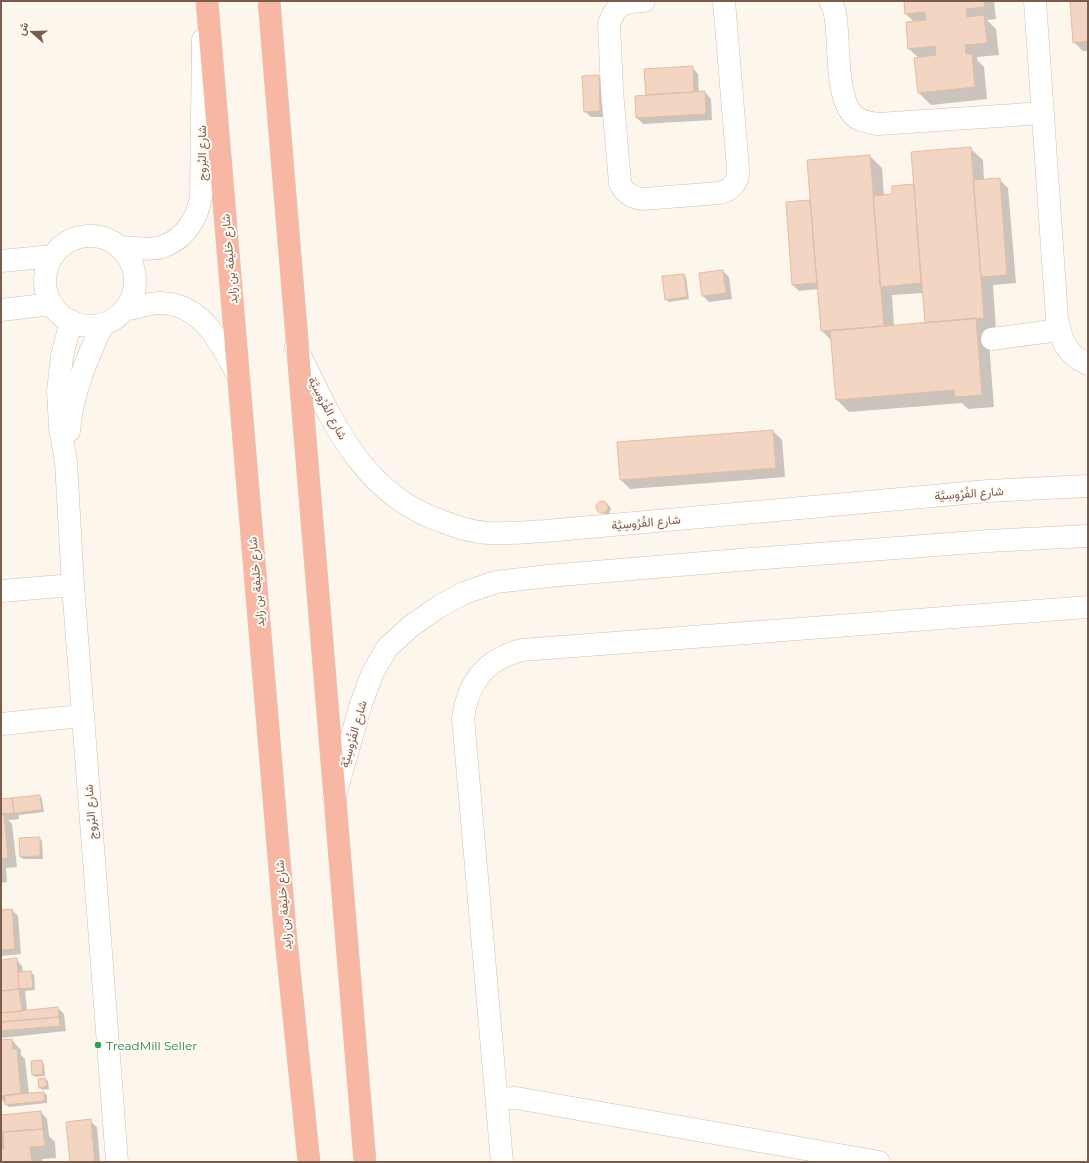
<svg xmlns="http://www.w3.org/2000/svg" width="1089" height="1163" font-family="Montserrat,Vazirmatn,sans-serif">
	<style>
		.shadow { fill: #0003; fill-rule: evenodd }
		.building { fill: #f3d5c3; stroke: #e6bba3 }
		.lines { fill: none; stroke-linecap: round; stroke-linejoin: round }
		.minor-casing { stroke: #d1beb0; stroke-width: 23 }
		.highway-casing { stroke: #dad1cd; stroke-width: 23 }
		.minor { stroke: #fff; stroke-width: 22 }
		.highway { stroke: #f7b7a3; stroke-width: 22 }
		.leisure-dot { fill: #2e9e5b; stroke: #fffaf3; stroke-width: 1.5 }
		.labels { text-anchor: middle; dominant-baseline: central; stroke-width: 4; stroke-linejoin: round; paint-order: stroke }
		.street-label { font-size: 12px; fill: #7a5c4d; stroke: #fffaf3 }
		.leisure-label { font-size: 12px; fill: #27864d; stroke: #fffaf3; text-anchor: start }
	</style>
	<rect width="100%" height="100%" fill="#fdf6ec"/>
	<!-- shadow -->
	<path class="shadow" d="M905 1H994L996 19 987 20 996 29 999 55 977 57V60L984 67 987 99 931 105 919 93V58L909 49 914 22 906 14Z
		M1071 1H1088V51H1083L1074 42Z
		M692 67 698 74 699 93 705 92 711 99 712 120 643 124 637 118 647 96 645 70Z
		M598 76 604 82 606 117H591L585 111Z
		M970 148 983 160 984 180 999 179 1008 188 1016 283 993 285 996 330H988L994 407 968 409 962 403 849 412 837 400 832 341 822 331 819 289 799 291 793 285 787 203 811 201 870 156 882 168 884 196 893 195 913 185ZM923 293 926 324 894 326 892 295Z
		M723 271 729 277 732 299 709 302 703 296Z
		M683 275 686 277 689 299 669 302 666 299Z
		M773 431 782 440 785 477 630 489 621 480Z
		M602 501 605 502 611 508 609 514 606 515 597 508V505Z
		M40 796 42 799 44 812 19 815V819L8 820 12 824 17 867 6 868 7 882 1 883V800Z
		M39 838 42 841 43 859H23L21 857Z
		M12 910 18 916 21 954 1 956V911Z
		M16 959 22 966 23 973 31 972 34 975 35 990 25 991 27 1011 58 1008 64 1014 66 1031 1 1038V961Z
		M12 1040 21 1050V1055L25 1059 29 1094 44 1093 47 1095V1103L9 1107 1 1099V1041Z
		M42 1061 44 1064 45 1076 35 1077 33 1074Z
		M45 1079 48 1081 49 1089 43 1090 40 1088Z
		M41 1112 47 1119 49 1136 55 1142 56 1158 42 1159V1162H1V1116Z
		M90 1121 97 1127 100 1162H71Z"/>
	<!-- building -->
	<path class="building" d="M904 1H984L985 7 966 9 967 17 984 15 987 43 965 45 966 54H972L975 87 918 93 914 58 936 55 935 46 908 49 906 22 926 20 925 12 905 14Z
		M1070 1H1088V41L1073 43Z
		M693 66 694 92 646 95 644 69Z
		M599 75 600 111 584 112 582 76Z
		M705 91 706 114 636 118 635 96Z
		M971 147 984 318 925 323 911 152Z
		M870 155 884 326 821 331 807 160Z
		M1000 178 1007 275 981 277 973 180Z
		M914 184 921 283 880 287 873 196 892 194V186Z
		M810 200 817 283 792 285 786 202Z
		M723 270 726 293 702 296 699 273Z
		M684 274 687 297 665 300 662 276Z
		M976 318 982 395 955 397 954 390 836 400 830 331Z
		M773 430 776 468 620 480 617 442Z
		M596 507a6 6 0 1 1 12 0a6 6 0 1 1-12 0Z
		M40 795 42 810 14 813 12 798Z
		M12 798 14 813 1 814V799Z
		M1 814H4L8 858 1 859Z
		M40 837V856L20 857 19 838Z
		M12 909 15 949 1 950V910Z
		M17 958 19 989 1 991V960Z
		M31 971 33 988 19 989 18 972Z
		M19 989 22 1011 1 1013V991Z
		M58 1007 59 1017 1 1022V1013Z
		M59 1017 60 1026 1 1031V1022Z
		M12 1039 13 1049H17L21 1094 1 1096V1040Z
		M42 1060 43 1074 32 1075 31 1061Z
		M45 1078 47 1086 39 1088 38 1079Z
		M44 1092 45 1101 5 1105V1095Z
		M41 1111 43 1129 1 1132V1115Z
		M91 1119 95 1162H70L66 1122Z
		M43 1129 45 1146 30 1147 32 1162H1V1149H4L3 1132Z"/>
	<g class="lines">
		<defs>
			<path id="minor" d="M644 1C624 2 616 3 609 24L612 91 620 183C625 194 632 198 643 199L719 193C732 190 739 182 738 169L724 1
				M830 1C836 9 836 21 837 31 839 54 837 105 857 118 864 122 871 123 878 124L1043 113
				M1035 1 1057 318C1061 341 1066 354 1088 364
				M45 281a45 45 0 1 1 90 0a45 45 0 1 1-90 0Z
				M121 247C133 248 153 251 164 246 186 238 198 217 201 196L203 40
				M1 261 53 256
				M1 310 52 304
				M124 310C136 308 148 303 160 303 203 303 222 346 239 377
				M71 321 62 356 58 391 60 427 66 462 73 585 117 1162
				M992 339 1059 330
				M296 347C331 418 360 493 441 521 456 527 472 532 488 533 507 534 526 532 546 531L988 491 1088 486
				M69 431C72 393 87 358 103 324
				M1 591 73 585
				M1 724 82 716
				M334 799 361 704 372 674 387 648 411 626 440 606 464 593 496 582 548 576 751 559 988 541 1088 536
				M497 1099 516 1098 879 1162
				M502 1162 463 718C468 681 486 659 522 650L1088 607"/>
			<path id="highway" d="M207 1 285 930 309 1162
				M269 1C299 388 331 775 365 1162"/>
		</defs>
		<!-- minor casing -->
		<use href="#minor" class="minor-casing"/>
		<!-- highway casing -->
		<use href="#highway" class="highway-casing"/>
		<!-- minor -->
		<use href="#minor" class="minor"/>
		<!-- highway -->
		<use href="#highway" class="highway"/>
	</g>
	<!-- markers -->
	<circle class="leisure-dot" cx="98" cy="1045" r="4"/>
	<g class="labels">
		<!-- street labels -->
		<g class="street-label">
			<text transform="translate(201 153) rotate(-90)">شارع البُروج</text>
			<text transform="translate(229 259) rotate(-95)">شارع خليفة بن زايد</text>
			<text transform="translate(328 408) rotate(62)">شارع الفُرُوسِيَّة</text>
			<text transform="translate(969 493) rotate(-4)">شارع الفُرُوسِيَّة</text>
			<text transform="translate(646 522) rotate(-5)">شارع الفُرُوسِيَّة</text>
			<text transform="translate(256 582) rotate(-95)">شارع خليفة بن زايد</text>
			<text transform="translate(353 734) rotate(-74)">شارع الفُرُوسِيَّة</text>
			<text transform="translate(90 812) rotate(-94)">شارع البُروج</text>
			<text transform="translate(283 905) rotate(-95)">شارع خليفة بن زايد</text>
		</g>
		<!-- leisure labels -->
		<g class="leisure-label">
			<text x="106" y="1045">TreadMill Seller</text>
		</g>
	</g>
	<!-- border -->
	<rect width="1089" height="1163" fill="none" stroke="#7a5c4d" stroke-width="4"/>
	<!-- north arrow -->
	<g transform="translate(32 32) rotate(290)" stroke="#fffaf3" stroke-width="3" paint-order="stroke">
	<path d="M0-3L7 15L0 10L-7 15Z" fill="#7a5c4d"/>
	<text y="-6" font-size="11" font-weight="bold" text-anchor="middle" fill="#7a5c4d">ش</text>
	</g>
</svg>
